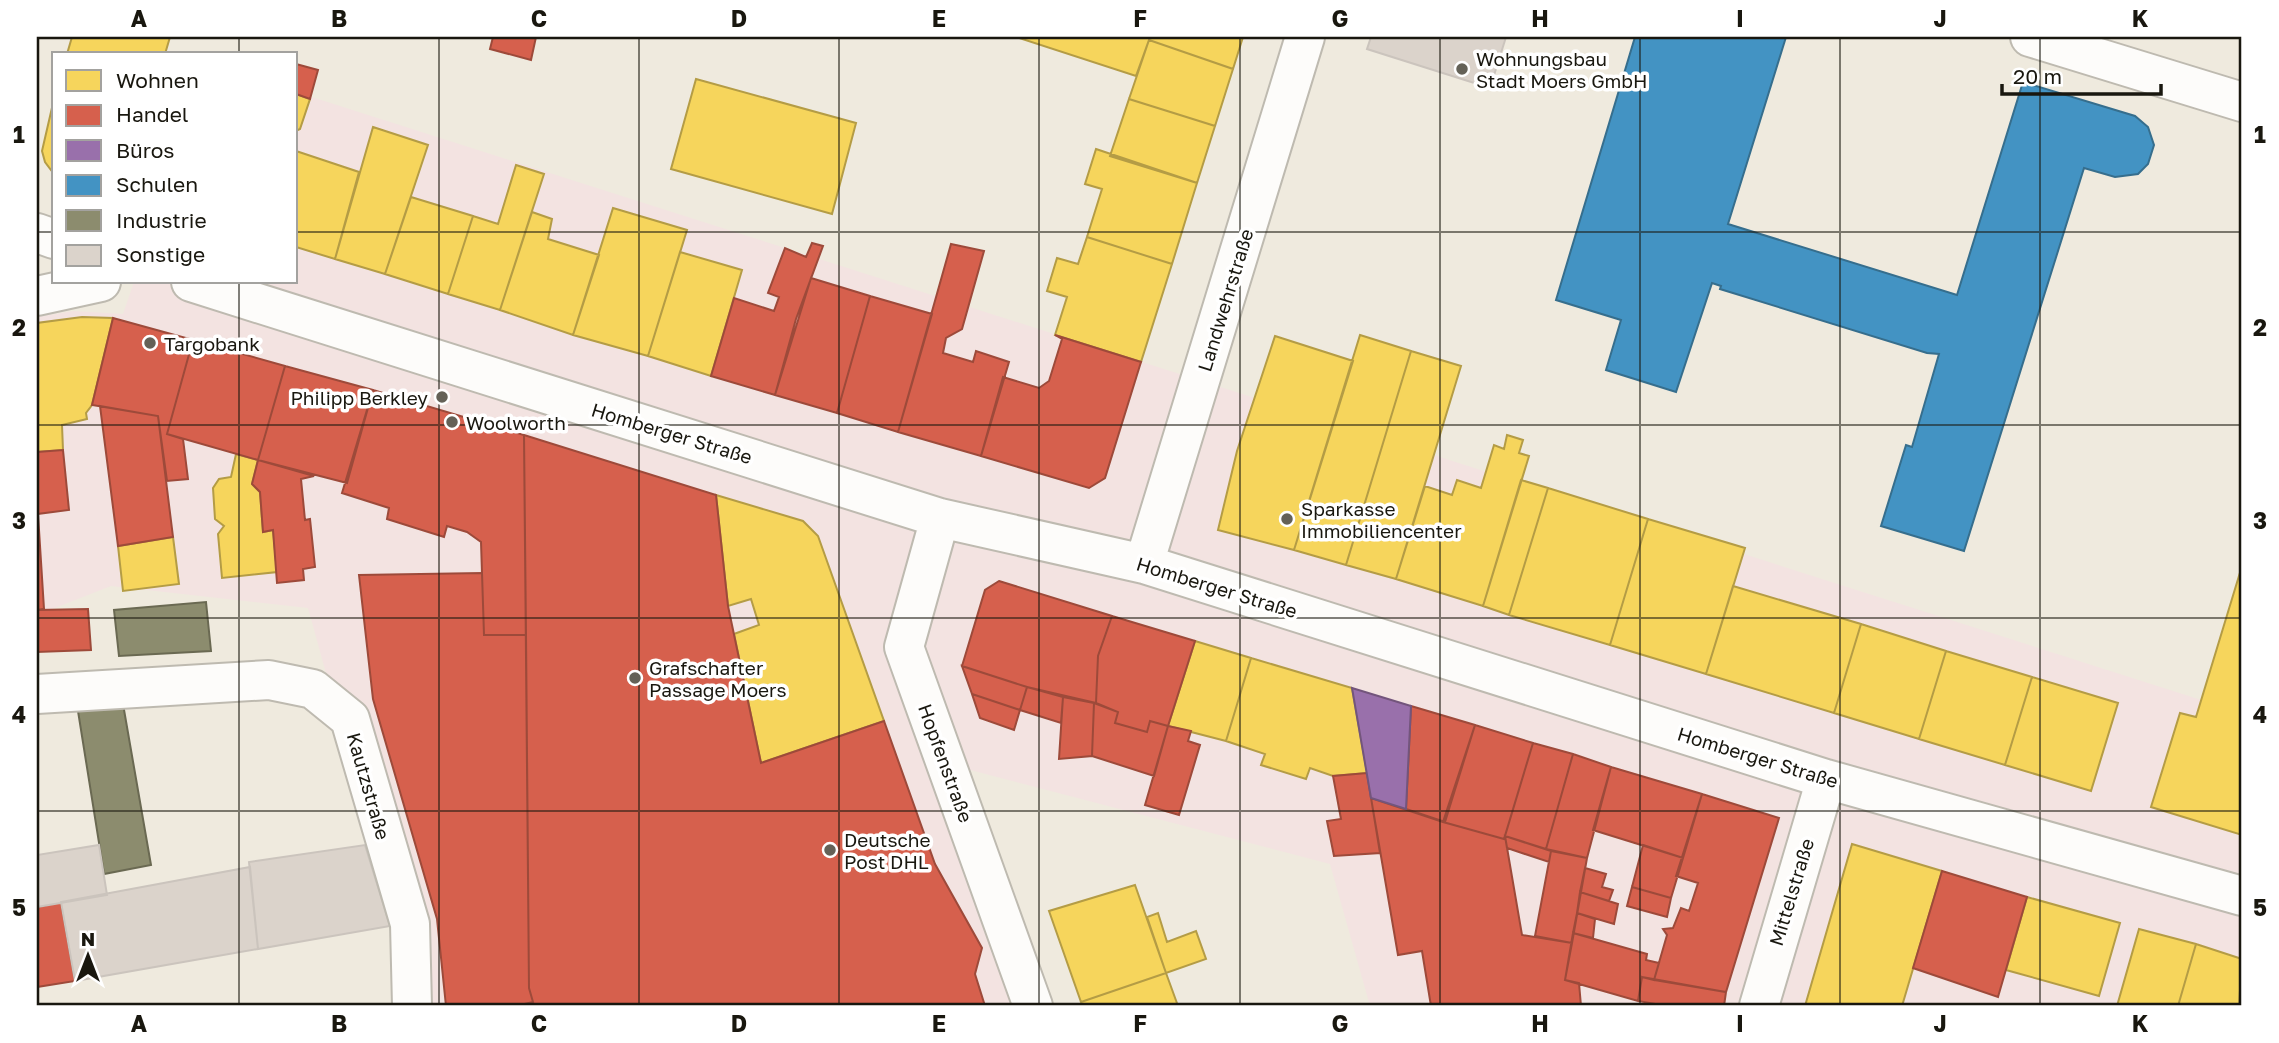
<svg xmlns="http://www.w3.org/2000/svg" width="2279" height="1043" font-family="'Golos Text',sans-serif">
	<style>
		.commercial { fill: #f3e3e1 }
		.homes { fill: #f6d55c; stroke: #b49c45; stroke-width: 2 }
		.shops { fill: #d6604d; stroke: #9d4a3a; stroke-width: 2 }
		.offices { fill: #9970ab; stroke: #73557c; stroke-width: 2 }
		.schools { fill: #4393c3; stroke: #366e8d; stroke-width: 2 }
		.industry { fill: #8c8c6e; stroke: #6a6952; stroke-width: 2 }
		.building { fill: #dbd3cb; stroke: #cbc4bd; stroke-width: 2 }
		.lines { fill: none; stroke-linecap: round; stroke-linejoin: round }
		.minor-casing { stroke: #bebab0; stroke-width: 42 }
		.minor { stroke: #fdfcfa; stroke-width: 38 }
		.grid { fill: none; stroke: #19170f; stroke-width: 2; stroke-opacity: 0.55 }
		.poi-dot { fill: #646157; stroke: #fff; stroke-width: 2.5 }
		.labels { text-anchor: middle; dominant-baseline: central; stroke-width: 7; stroke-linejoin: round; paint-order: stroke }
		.poi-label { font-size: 19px; fill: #19170f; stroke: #fff; text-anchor: start }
		.street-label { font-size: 19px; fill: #19170f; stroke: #fff }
		.neatline { fill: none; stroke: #19170f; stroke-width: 2.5 }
		.grid-label { font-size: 23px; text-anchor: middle; font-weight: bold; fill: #19170f }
	</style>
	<rect width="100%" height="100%" fill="#efeade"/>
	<!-- commercial -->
	<path class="commercial" d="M296 92 2242 713V1006H1370L1330 864 936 761 1019 1006H418L308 608 111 586 37 615V317L73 311 123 314 134 282H296Z"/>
	<!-- homes -->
	<path class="homes" d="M72 37H170L165 54H67Z
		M1016 37H1150L1136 76Z
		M1150 37H1243L1233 69 1149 40Z
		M1149 40 1233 69 1215 126 1129 99Z
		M696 79 856 123 832 214 671 169Z
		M296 94 310 99 300 129 296 131Z
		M54 99V174L45 162 42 151Z
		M1129 99 1215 126 1197 183 1110 156Z
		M373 127 428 145 385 274 335 259Z
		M1096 149 1197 183 1172 264 1087 237 1102 189 1085 184Z
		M296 151 359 172 335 259 296 247Z
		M516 165 544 174 500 310 448 294 473 216 498 224Z
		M411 197 473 216 448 294 385 274Z
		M613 208 687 230 648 356 573 335Z
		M532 212 552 219 548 239 599 255 573 335 500 310Z
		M1087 237 1172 264 1141 362 1055 335 1067 297 1047 291 1057 258 1078 264Z
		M680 252 742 270 711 376 648 356Z
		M82 317 113 318 92 405 86 413 87 419 62 425 63 450 37 452V323Z
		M1360 335 1411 351 1346 565 1294 550Z
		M1275 336 1353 361 1294 550 1218 530 1237 451Z
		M1411 351 1461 366 1396 579 1346 565Z
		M1507 435 1523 440 1519 453 1529 456 1483 606 1396 579 1425 486 1452 495 1457 480 1481 488 1494 445 1504 449Z
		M236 454 258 460 252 484 260 492 263 532 273 530 277 572 222 578 218 534 224 526 215 519 213 488 219 479 231 477Z
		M1521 480 1548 488 1509 615 1483 606Z
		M1548 488 1648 519 1610 645 1509 615Z
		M716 495 803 521 818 536 884 721 761 763 734 634 759 625 751 599 728 606Z
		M1648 519 1745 548 1706 674 1610 645Z
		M173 537 179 584 123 591 118 546Z
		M2242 566V835L2151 807 2180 713 2196 717Z
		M1733 586 1861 624 1834 713 1706 674Z
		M1861 624 1946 651 1919 739 1834 713Z
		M1195 641 1251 658 1226 741 1168 726Z
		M1946 651 2032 677 2005 765 1919 739Z
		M1251 658 1352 688 1367 773 1333 776 1310 768 1306 779 1261 765 1265 754 1226 741Z
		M2032 677 2118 703 2091 791 2005 765Z
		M1852 844 1942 871 1902 1006H1805Z
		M1135 885 1166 973 1081 1002 1049 911Z
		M2027 897 2120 923 2099 996 2006 970Z
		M1158 913 1167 942 1196 931 1206 959 1166 973 1147 917Z
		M2139 929 2196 944 2178 1006H2117Z
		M2196 944 2242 959 2239 1006H2178Z
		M1166 973 1178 1006H1083L1081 1002Z"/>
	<!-- shops -->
	<path class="shops" d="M493 37H536L531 60 490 49Z
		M296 64 318 70 310 99 296 94Z
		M812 243 823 246 796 319 775 395 711 376 734 298 774 311 779 297 768 293 785 248 806 257Z
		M951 244 984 251 962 329 946 338 943 353 973 362 976 351 1009 362 981 456 898 432Z
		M811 278 870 296 837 413 775 395Z
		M870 296 932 314 898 432 837 413Z
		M113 318 193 340 167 434 183 439 188 479 167 481 158 416 92 405Z
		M1055 335 1141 362 1105 478 1089 488 981 456 1003 377 1039 388 1049 381 1062 339Z
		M193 340 285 366 258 460 167 434Z
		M285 366 373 390 347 483 258 460Z
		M373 390 524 435 526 635H484L481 542 467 532 447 526 444 537 387 519 389 508 342 493Z
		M100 406 158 416 173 537 118 546Z
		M524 435 716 495 728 606 761 763 884 721 935 864 982 948 975 974 985 1006H516L533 1002 529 988Z
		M63 450 69 510 37 514V452Z
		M258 460 314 476 301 479 305 520 310 519 315 567 303 569 304 580 277 583 273 530 263 532 260 492 252 484Z
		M38 514 44 609 37 610V514Z
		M482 573 484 635H526L529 988 533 1002 516 1006H446L437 919 373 699 359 575Z
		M999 581 1112 616 1098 656 1096 703 1027 687 962 666 985 590Z
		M88 609 91 650 37 652V610Z
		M1112 616 1195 641 1168 726 1150 721 1147 732 1115 723 1118 712 1096 703 1098 656Z
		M962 666 1027 687 1020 710 972 694Z
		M1027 687 1063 697 1061 723 1020 710Z
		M972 694 1020 710 1014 730 980 718Z
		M1063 697 1094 703 1092 756 1059 759Z
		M1094 703 1118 712 1115 723 1147 732 1150 721 1168 726 1154 776 1092 756Z
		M1411 706 1475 725 1445 822 1406 809Z
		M1475 725 1533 743 1504 839 1443 822Z
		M1168 726 1191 731 1188 741 1200 745 1179 815 1145 805Z
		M1533 743 1573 754 1546 849 1505 836Z
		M1573 754 1611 767 1587 858 1546 849Z
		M1611 767 1702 794 1683 858 1593 830Z
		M1367 773 1380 853 1334 856 1327 821 1341 819 1333 776Z
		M1702 794 1779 818 1726 992 1654 980 1667 935 1663 929 1673 928 1681 908 1689 911 1698 883 1676 876Z
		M1371 798 1443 822 1504 839 1505 836 1522 935 1572 943 1565 980 1579 983 1581 1006H1431L1422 951 1398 955Z
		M1505 836 1551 851 1549 862 1507 848Z
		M1643 845 1683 858 1671 898 1632 887Z
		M1551 851 1587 858 1572 943 1535 936Z
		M1585 868 1606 874 1602 887 1613 890 1609 901 1580 892Z
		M1942 871 2027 897 1998 997 1913 968Z
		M1632 887 1671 898 1667 917 1627 906Z
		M1580 892 1618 904 1614 924 1577 913Z
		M61 902 75 981 37 987V907Z
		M1577 913 1595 919 1593 938 1573 933Z
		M1573 933 1647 954 1646 960 1659 963 1654 980 1642 977 1638 1001 1565 980Z
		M1642 977 1726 992 1724 1006H1656V1004L1638 1001Z"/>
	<!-- offices -->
	<path class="offices" d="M1352 688 1411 706 1406 809 1371 798Z"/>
	<!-- schools -->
	<path class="schools" d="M1635 37H1786L1728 224 1957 295 2023 82 2135 116 2148 127 2154 145 2148 164 2138 174 2115 177 2084 168 1964 551 1881 526 1906 445 1912 447 1939 354 1927 353 1720 289 1721 286 1712 283 1676 392 1606 370 1621 320 1556 300Z"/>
	<!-- industry -->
	<path class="industry" d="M206 602 211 651 119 656 114 610Z
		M123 704 151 865 104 874 78 711Z"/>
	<!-- building -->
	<path class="building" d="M1371 37H1506L1490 88 1367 49Z
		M99 845 107 895 37 907V855Z
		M365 845 390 926 258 949 249 862Z
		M250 867 258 949 75 981 61 902Z"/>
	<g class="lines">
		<defs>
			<path id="minor" d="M2030 37 2242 102
				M37 233 54 239
				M191 282 940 518 1144 564 1826 779 2242 896
				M37 296 101 282
				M940 518 904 647 1033 1006
				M1144 564 1305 37
				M37 694 269 680 313 689 350 719 410 924 412 1006
				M1759 1006 1826 779"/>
		</defs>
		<!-- minor casing -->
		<use href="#minor" class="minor-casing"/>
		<!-- minor -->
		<use href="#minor" class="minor"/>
	</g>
	<!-- grid -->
	<path class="grid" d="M239 37V54M439 37V1006M639 37V1006M839 37V1006M1039 37V1006M1240 37V1006M1440 37V1006M1640 37V1006M1840 37V1006M2040 37V1006M37 232H54M296 232H2242M239 282V1006M37 425H2242M37 618H2242M37 811H2242"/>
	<!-- markers -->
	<g class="poi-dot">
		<circle cx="1462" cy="69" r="7"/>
		<circle cx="150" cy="343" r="7"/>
		<circle cx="442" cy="397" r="7"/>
		<circle cx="452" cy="422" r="7"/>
		<circle cx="1287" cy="519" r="7"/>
		<circle cx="635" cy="678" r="7"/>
		<circle cx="830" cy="850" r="7"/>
	</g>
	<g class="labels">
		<!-- poi labels -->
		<g class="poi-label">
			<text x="1476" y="58">Wohnungsbau<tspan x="1476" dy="22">Stadt Moers GmbH</tspan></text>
			<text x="164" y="343">Targobank</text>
			<text x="428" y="397" text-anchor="end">Philipp Berkley</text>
			<text x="466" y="422">Woolworth</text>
			<text x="1301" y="508">Sparkasse<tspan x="1301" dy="22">Immobiliencenter</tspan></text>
			<text x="649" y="667">Grafschafter<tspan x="649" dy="22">Passage Moers</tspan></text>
			<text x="844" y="839">Deutsche<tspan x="844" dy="22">Post DHL</tspan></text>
		</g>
		<!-- street labels -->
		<g class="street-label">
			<text transform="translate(1225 300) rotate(-73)">Landwehrstraße</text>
			<text transform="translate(672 433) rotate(17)">Homberger Straße</text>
			<text transform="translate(1217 587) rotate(17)">Homberger Straße</text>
			<text transform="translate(1758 757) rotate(17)">Homberger Straße</text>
			<text transform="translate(946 763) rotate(70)">Hopfenstraße</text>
			<text transform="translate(369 786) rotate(74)">Kautzstraße</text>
			<text transform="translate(1791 892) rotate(-73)">Mittelstraße</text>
		</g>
	</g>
	<!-- border -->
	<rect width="2279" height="1043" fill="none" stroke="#ffffff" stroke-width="77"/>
	<!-- legend -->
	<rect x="52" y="52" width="245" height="231" fill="#ffffff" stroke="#a3a29f" stroke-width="2"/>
	<rect x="66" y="70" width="35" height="21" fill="#f6d55c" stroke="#a3a29f" stroke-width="2"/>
	<text x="116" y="88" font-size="21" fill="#19170f">Wohnen</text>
	<rect x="66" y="105" width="35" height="21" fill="#d6604d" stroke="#a3a29f" stroke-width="2"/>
	<text x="116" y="122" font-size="21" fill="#19170f">Handel</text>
	<rect x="66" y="140" width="35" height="21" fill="#9970ab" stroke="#a3a29f" stroke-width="2"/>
	<text x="116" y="158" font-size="21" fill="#19170f">Büros</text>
	<rect x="66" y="175" width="35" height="21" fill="#4393c3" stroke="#a3a29f" stroke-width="2"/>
	<text x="116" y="192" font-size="21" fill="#19170f">Schulen</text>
	<rect x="66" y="210" width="35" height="21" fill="#8c8c6e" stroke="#a3a29f" stroke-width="2"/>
	<text x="116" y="228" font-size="21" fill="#19170f">Industrie</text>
	<rect x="66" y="245" width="35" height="21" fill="#dbd3cb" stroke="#a3a29f" stroke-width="2"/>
	<text x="116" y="262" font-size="21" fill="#19170f">Sonstige</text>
	<!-- north arrow -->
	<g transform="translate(88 956)" stroke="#ffffff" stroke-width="5" paint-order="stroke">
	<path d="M0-5L12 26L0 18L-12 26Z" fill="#19170f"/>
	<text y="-10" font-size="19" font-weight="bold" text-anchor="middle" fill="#19170f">N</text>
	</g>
	<!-- scale -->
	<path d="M2002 84v10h159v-10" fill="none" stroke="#19170f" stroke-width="3.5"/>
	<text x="2013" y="84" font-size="21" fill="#19170f" stroke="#ffffff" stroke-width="5" paint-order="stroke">20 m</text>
	<rect x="38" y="38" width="2202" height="966" class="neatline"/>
	<g class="grid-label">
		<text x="139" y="27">A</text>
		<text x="339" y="27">B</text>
		<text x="539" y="27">C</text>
		<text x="739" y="27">D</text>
		<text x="939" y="27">E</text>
		<text x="1140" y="27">F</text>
		<text x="1340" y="27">G</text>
		<text x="1540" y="27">H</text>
		<text x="1740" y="27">I</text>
		<text x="1940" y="27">J</text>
		<text x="2140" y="27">K</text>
		<text x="19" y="143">1</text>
		<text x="2260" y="143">1</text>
		<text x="19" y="336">2</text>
		<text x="2260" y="336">2</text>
		<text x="19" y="529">3</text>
		<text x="2260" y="529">3</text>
		<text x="19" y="723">4</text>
		<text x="2260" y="723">4</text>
		<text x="19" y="916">5</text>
		<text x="2260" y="916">5</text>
		<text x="139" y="1032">A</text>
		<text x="339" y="1032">B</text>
		<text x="539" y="1032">C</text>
		<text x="739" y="1032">D</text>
		<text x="939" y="1032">E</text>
		<text x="1140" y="1032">F</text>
		<text x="1340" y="1032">G</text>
		<text x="1540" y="1032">H</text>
		<text x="1740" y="1032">I</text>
		<text x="1940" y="1032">J</text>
		<text x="2140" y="1032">K</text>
	</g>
</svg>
